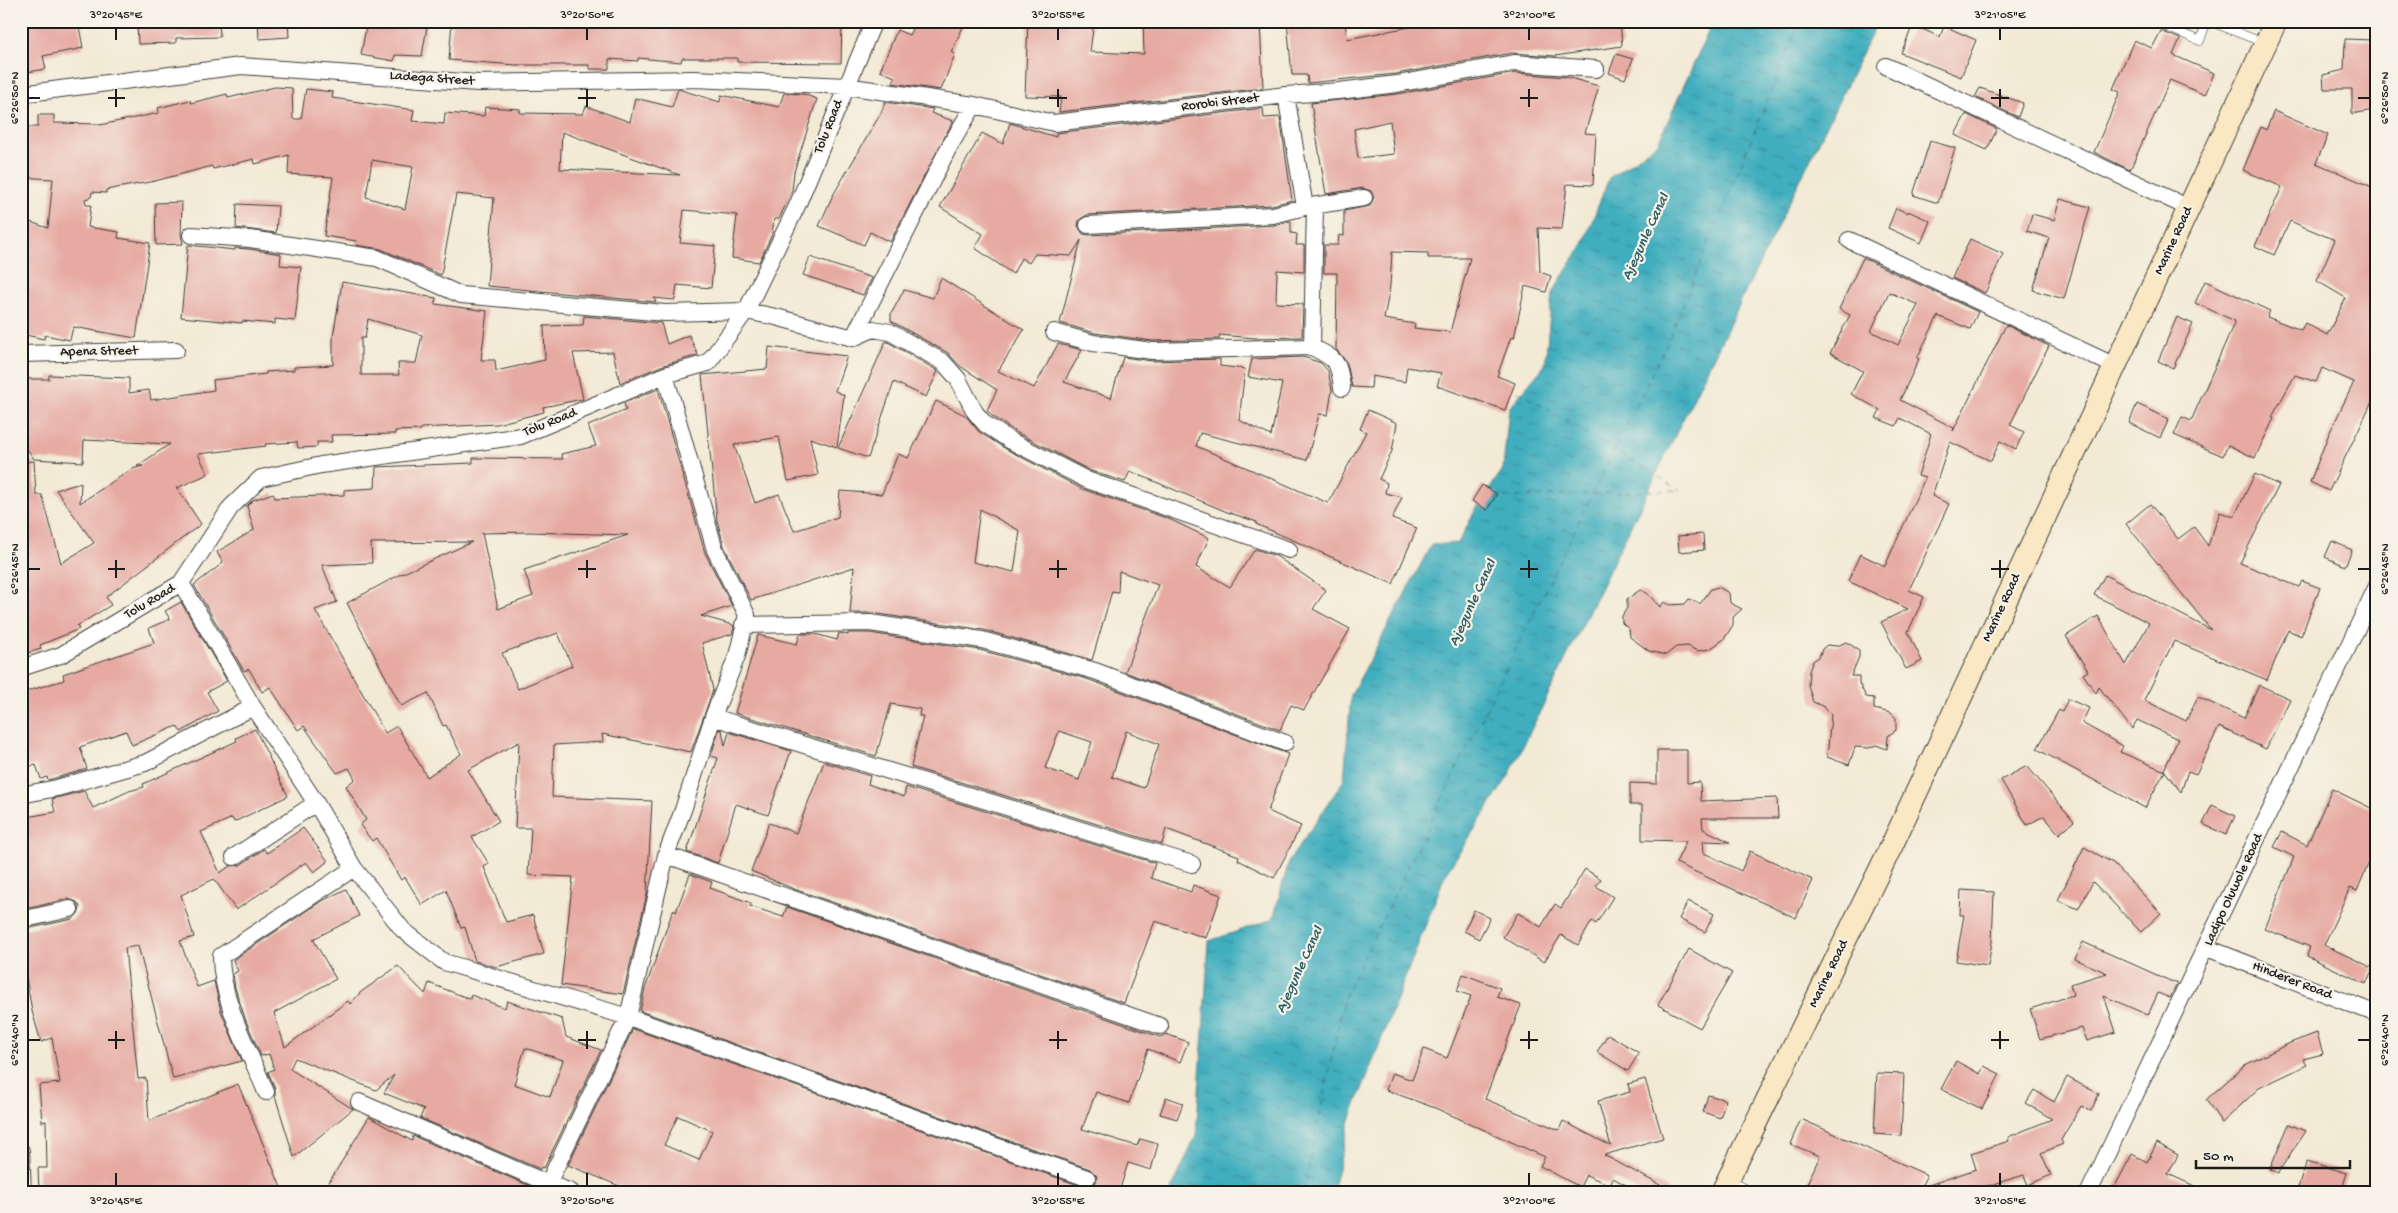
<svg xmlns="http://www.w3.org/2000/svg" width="2398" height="1213" font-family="'Gochi Hand',sans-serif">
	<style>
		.water { fill: url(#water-ripples); stroke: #2e656d }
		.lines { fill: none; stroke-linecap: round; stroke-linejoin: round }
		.ferry { stroke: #2d5e65; stroke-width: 1; stroke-dasharray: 6 5; stroke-linecap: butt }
		.building { fill: #e6aaa3; fill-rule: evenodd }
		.lane-casing { stroke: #3c3b38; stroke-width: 9 }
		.street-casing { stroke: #3c3b38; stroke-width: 18 }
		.secondary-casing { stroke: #3c3b38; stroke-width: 24 }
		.lane { stroke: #fff; stroke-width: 8 }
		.street { stroke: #fff; stroke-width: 16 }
		.secondary { stroke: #fae7c3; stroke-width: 22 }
		.ticks { fill: none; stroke: #1c1c1c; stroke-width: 2 }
		.labels { text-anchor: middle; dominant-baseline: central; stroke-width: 4.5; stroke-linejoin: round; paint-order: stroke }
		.street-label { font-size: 14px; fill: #1c1c1c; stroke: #f7f3e8 }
		.water-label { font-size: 15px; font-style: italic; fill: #2d5e65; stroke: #f7f3e8 }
		.neatline { fill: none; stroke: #1c1c1c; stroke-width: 2 }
		.ticks-label { font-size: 12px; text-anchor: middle; fill: #1c1c1c }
	</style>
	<defs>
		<pattern id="water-ripples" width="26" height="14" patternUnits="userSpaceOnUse" patternTransform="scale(1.25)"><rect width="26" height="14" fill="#41aebe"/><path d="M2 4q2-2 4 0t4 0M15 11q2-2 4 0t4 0" fill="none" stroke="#368d9a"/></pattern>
	</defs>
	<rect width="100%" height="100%" fill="#f7f3e8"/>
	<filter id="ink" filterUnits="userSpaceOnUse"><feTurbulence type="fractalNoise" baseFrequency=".02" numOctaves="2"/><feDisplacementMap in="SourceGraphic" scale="10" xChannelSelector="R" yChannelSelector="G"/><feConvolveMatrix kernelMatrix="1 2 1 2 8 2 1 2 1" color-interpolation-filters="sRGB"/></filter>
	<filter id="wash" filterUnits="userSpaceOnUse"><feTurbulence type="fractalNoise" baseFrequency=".0096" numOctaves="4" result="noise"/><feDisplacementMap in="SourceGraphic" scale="20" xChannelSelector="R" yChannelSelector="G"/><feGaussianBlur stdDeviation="1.12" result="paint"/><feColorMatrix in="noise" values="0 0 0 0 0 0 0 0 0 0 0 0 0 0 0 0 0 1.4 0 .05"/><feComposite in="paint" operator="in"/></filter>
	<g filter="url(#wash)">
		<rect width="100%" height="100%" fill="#f3ead5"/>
		<!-- water -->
		<path class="water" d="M1713 21H1878L1508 777 1445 875 1350 1120 1332 1192H1170L1196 1136 1209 941 1273 919 1289 861 1344 780 1351 695 1431 545 1458 543 1476 509 1503 469 1509 408 1545 365 1552 293 1584 242 1609 178 1658 143Z"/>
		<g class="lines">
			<!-- ferry -->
			<path class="ferry" d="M1518 391 1680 490
				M1494 498 1680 490
				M1304 1192 1344 997 1669 339 1800 21"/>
		</g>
		<g id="blocks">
			<!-- building -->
			<path class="building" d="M21 21H78L83 48 43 56 46 69 21 73Z
				M137 21H219L220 37 176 38V43L138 44Z
				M258 21H288L289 37 259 39Z
				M367 21H428L422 56 395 55 394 61 361 55Z
				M452 21 842 22 841 63 737 62V58H682L681 62 638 58V61L609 59V69H589V65H516L449 60Z
				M916 21H966L951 52 955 54 941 90 893 83 895 77 880 71 897 30 909 35Z
				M1028 21H1094L1090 52 1144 54 1143 21H1260L1263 88 1059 112 1061 97 1025 96Z
				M1287 21H1345L1347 39 1425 24V21H1620L1622 46 1555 56 1512 53 1396 74 1308 83 1307 75H1292Z
				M2167 21H2189L2185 29Z
				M1913 25 1940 37 1944 26 1976 40 1961 77 1901 53Z
				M2161 31 2180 39 2173 55 2214 73 2205 95 2170 80 2130 170 2094 152 2120 92 2113 89 2134 40 2152 48Z
				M2345 39 2373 40 2374 110 2352 114V89H2324L2323 75 2344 70Z
				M1616 54 1633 59 1625 79 1609 73Z
				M1515 73 1566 77 1599 86 1585 133 1596 134 1593 185 1567 184 1562 229 1538 228 1540 272 1551 276 1546 292 1525 286 1514 338 1511 337 1497 376 1515 383 1505 410 1437 386 1441 373 1407 367 1405 382 1372 376 1371 388 1352 387 1347 363 1336 349 1337 273H1324V245H1338L1339 235 1344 236V211L1370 206 1374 197 1371 191 1363 188 1326 194 1311 103 1398 94ZM1390 121 1394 154 1358 158 1354 129ZM1392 252 1428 253V258H1470L1450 332 1414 328 1415 324 1384 319 1390 286Z
				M275 87 292 88 293 119H301L306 89 333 92 332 98 414 110 412 121 444 124 445 113 484 116 485 107 520 109V113L583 114 586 106 630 122 635 98 672 107 678 89 720 102 721 95 779 107 784 93 803 94 817 99 794 172 792 191 779 219H774L772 234 759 262 732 258 737 215 684 210 680 243 715 246 711 288 677 285 675 300 654 298 656 302 487 286 494 198 456 194 441 275 381 249 356 245 357 241 324 236 333 177 288 174 289 155 255 164 254 159 213 169 212 166 155 181 106 190V193L92 192 91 197 85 199 86 205H91L88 227 119 232 118 238 150 243 136 338 73 327 70 340 45 335 44 339 21 334V219L48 228 53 179 21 177V127H38V115H54V123L100 124V125L159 113 158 108 190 100 191 103 227 94 228 98ZM562 132 680 175 560 169ZM372 160 413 167 405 209 366 197Z
				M1980 88 2023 103 2018 117 1975 97Z
				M885 102 933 109 931 113 953 121 890 242 870 232 864 245 819 226 832 197 881 113Z
				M1263 108 1264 118 1280 117 1292 200 1272 205 1087 215 1079 220 1078 226 1083 234 1089 235 1274 225 1291 221V233L1297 234 1296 245H1304V272L1277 270 1276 303 1303 304 1302 337 1255 338 1219 335 1220 339 1153 341 1095 333 1060 323 1081 240 1071 256 1035 254 1029 263 1021 258 1013 274 975 248 983 234 940 207 982 133 1003 144 1010 123 1056 137V133Z
				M2274 111 2328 135 2316 163 2377 189V391L2329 491 2310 482 2328 436 2354 382 2322 368 2316 382 2295 375 2272 417 2274 418 2255 458 2228 445 2223 456 2174 435 2182 417 2191 421 2235 321 2195 303 2205 281 2270 311 2267 317 2301 330 2305 323 2327 335 2346 298 2317 281 2335 240 2290 221 2274 255 2255 246 2282 187 2243 170 2261 127 2266 130Z
				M1966 114 1997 129 1987 150 1955 135Z
				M1930 141 1955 148 1938 203 1913 195Z
				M2060 199 2090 207 2064 299 2033 290 2049 238 2027 231 2032 214 2054 220Z
				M182 202 181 235 183 244 156 245 155 203Z
				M237 204 278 206 276 233 236 228Z
				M1896 208 1908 213V211L1930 221 1921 243 1888 228Z
				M1970 239 2003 254 1985 293 1952 278Z
				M188 245 235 250V248L249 249 281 254 280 265 301 267 295 321 275 319V324L242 321V323L181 317Z
				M810 257 872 278 863 295 803 275Z
				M1863 258 1978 312 1970 329 1938 316 1917 358 1919 359 1900 400 1954 428 1953 431 2006 325 2049 346 2010 425 2024 432 2016 449 2000 441 1991 461 1950 442 1932 496 1949 504 1909 590 1924 597 1908 632 1922 661 1906 669 1881 622 1908 609 1848 581 1860 554 1885 566 1925 478 1918 476 1931 434 1900 418 1896 426 1876 418 1880 410 1851 394 1863 371 1830 353 1850 315 1839 309ZM1889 292 1918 305 1898 345 1871 331Z
				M941 278 1024 330 998 371 1034 388 1058 344 1082 350 1064 382 1111 398 1123 357 1152 361 1220 359V366L1245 369 1239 420 1271 436 1282 383 1248 377 1252 359 1303 357 1321 363 1328 371 1332 390 1328 415 1319 414 1307 460 1200 433 1196 446 1328 503 1366 432 1360 429 1368 410 1397 423 1392 451 1379 479 1387 483 1385 493 1402 497 1392 519 1417 528 1393 584 1256 524 1257 522 1227 512 1130 471 1125 482 1091 471 1016 432 992 416 987 410 997 390 960 366 948 353 891 321V314L904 290 933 298Z
				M342 282 436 298 435 304 487 311 481 360H495L496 371 545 360 544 326 583 325 584 316 661 323 667 344 689 335 698 355 661 366 620 383 613 352 573 353 583 399 543 407 544 412 497 424 421 428V430L395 431V434L331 435 332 442H317V447L298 448 297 442 265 444 266 446 198 454 208 474 177 488 201 524 106 597 111 605 77 626 79 629 40 645 41 649 21 655V462L34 461 36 495H42L61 563 94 543 56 490 81 483 80 503 132 469 143 466H137L170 444 84 440 83 462 34 459 21 440V379H49V375L129 378V393L149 390 151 400 214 390 213 380 266 374V372L294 370V367L333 365V337ZM368 319 422 335 416 363H398L399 375H361V338H365Z
				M2177 317 2193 324 2173 368 2158 361Z
				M886 341 938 371 926 397 894 382 868 458 838 448Z
				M769 347 847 356 835 391 844 395 837 447 810 438 818 475 788 481 779 437 734 445 755 503 779 494 794 531 838 517 840 491 882 494 898 454 908 458 936 401 965 415 979 432 1006 449 1082 489 1169 519 1209 538 1196 567 1230 587 1255 549 1276 556 1326 590 1313 609 1350 629 1304 710 1291 705 1280 730 1125 672 1158 585 1119 571 1118 592 1112 591 1092 660 984 630 872 613H850L854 567 751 600 724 546 717 520 702 375 767 369ZM980 509 1020 531 1014 572 973 562Z
				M658 389 705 553 732 606 701 616 733 625 734 628 732 634 702 643 713 690 691 752 602 734 603 742 554 745 552 797 652 801 647 894 623 994 561 985 573 877 528 875 531 828H515L519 742 468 770 499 821 472 837 489 864 484 867 506 922 533 915 544 954 496 967 475 961 465 927 461 928 446 890 422 905 405 877 401 880 376 838 372 841 360 825 366 820 346 786 355 779 349 768 337 773 304 726 298 730 270 687 262 692 249 669 244 671 194 585 223 563 217 552 254 530 247 506 253 500 273 493 275 498 344 495V490L375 488 376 467 473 463V458L563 459 561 454 596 446 588 426 626 410 624 403ZM530 532 628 535 524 570 533 596 498 609 482 533ZM472 542 397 576 347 603 401 706 428 693 443 726 446 725 461 754 427 777 397 726 385 733 315 610 337 602 322 565 372 563 371 543ZM558 633 572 666 518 689 502 653Z
				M2137 404 2169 419 2160 438 2129 423Z
				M2255 474 2279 485 2240 563 2299 587 2302 581 2320 588 2301 636 2288 630 2267 680 2174 641 2144 700 2186 721 2198 697 2244 718 2259 685 2290 699 2266 749 2219 727 2196 774 2188 771 2181 792 2164 770 2178 739 2137 720 2132 729 2099 687 2096 693 2083 674 2088 671 2066 636 2098 616 2126 665 2149 623 2094 595 2105 575 2211 630 2126 524 2150 504 2178 539 2194 527 2208 546 2220 512 2234 517Z
				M1482 485 1497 494 1487 510 1472 501Z
				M1703 534 1704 550 1679 552 1678 536Z
				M2332 541 2352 550 2345 566 2325 557Z
				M1718 587 1729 593 1730 603 1742 609 1733 617V625L1724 639 1710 649 1697 651 1688 646 1676 647 1666 655 1649 651 1630 637 1629 629 1622 623V616L1627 608V599L1640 590 1647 593 1660 607 1664 602 1670 605 1685 604 1689 599 1700 604 1711 589Z
				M181 602 227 681 207 692 218 711 181 732 177 726 132 745 126 731 80 747 87 769 48 780 47 777 41 779 36 765 21 768V693L64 680 63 674 154 643 149 628 170 619 165 611Z
				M839 633 848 635V633H869L980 650 1087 679 1288 754 1268 811 1301 826 1274 878 1238 860 1239 856 1166 829 1162 844 911 767 923 716H919L920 709 891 704 876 756 735 713 758 635 797 644 800 634H815L837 640ZM1059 731 1092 742 1079 780 1045 768ZM1126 731 1159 744 1144 788 1112 777Z
				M1846 642 1859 650V657L1851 676H1859V683L1866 697 1874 698V709L1891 713 1896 718V730L1888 736 1887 749 1876 745 1869 748 1855 747 1849 765 1827 757 1831 715 1824 707 1813 702 1808 685 1809 671 1813 661 1819 657 1822 649 1827 645 1837 646Z
				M2068 699 2089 708 2082 723 2123 746 2120 752 2165 771 2145 808 2037 749 2059 710 2062 712Z
				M255 729 288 796 234 822 232 818 201 832 220 873 230 866 240 865 264 849 267 853 303 828 328 861 314 872 306 862 236 910 214 879 181 895 194 937 180 941 197 987 214 981 221 1011 242 1061 173 1079 138 946 125 948 138 1079 146 1078 149 1121 238 1084 283 1192H39L38 1168H47L46 1121 42 1122 39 1085 60 1083 52 1038 41 1042 32 1011 24 966 21 967V930L73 919 79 912 80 907 77 902 68 899 21 910V818L55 812 52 799 84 791 93 808 129 791 144 787 143 784 237 741 236 738Z
				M719 729 722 730 725 746 729 732 791 751 768 815 736 804 718 863 687 852 718 758 711 756Z
				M1657 750H1687V783L1700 782 1701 801 1777 798 1778 818H1702L1703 829 1730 842 1703 841 1704 853 1741 871 1750 851 1813 880 1796 918 1676 863 1686 841 1642 840V805H1630V783L1657 784Z
				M824 762 870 776 868 784 904 797 906 787 1155 863 1151 878 1191 892 1193 885 1221 895 1206 938 1155 921 1124 1003 794 889 751 871 769 823 796 833Z
				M2027 766 2074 821 2059 834 2044 816 2027 825 2001 780Z
				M2332 789 2377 811V843L2357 891 2350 888 2324 945 2373 968 2366 984 2307 956 2310 947 2265 929 2294 857 2274 847 2282 832 2307 845Z
				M2212 805 2235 816 2226 835 2203 824Z
				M2084 847 2113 863 2161 913 2141 932 2093 882 2078 909 2058 900Z
				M1585 869 1601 879 1596 886 1613 897 1596 924 1592 921 1578 945 1561 935 1544 962 1503 937 1518 913 1541 927 1555 904 1561 908Z
				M690 874 712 882 710 888 751 903 750 906 783 917 787 907 1160 1037 1166 1034 1188 1042 1180 1062 1148 1049 1129 1103 1096 1092 1082 1129 1137 1146 1140 1139 1158 1144 1151 1170 1128 1163 1119 1192H634L568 1165 633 1029 1084 1187 1089 1188 1096 1182 1097 1176 1090 1169 640 1011 645 989 673 910 676 912ZM678 1116 712 1131 699 1160 664 1145Z
				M346 889 359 916 313 939 336 979 274 1013 285 1047 348 1001 350 1004 361 992 398 966 425 994 429 983 470 999 471 995 505 1008 507 1001 562 1019 566 1037 601 1050 544 1168 541 1167 540 1169 420 1118 424 1109 384 1093 394 1075 376 1090 295 1058 290 1069 353 1109 294 1157 275 1096V1088L268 1072 274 1069 269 1054 261 1056 246 1021 235 988 233 974 238 971 233 960 320 902ZM525 1048 563 1060 550 1097 514 1084Z
				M1961 890 1994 892 1992 942 1988 966 1956 961 1964 915H1960Z
				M1688 901 1714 914 1705 932 1679 919Z
				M1474 910 1490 918 1479 939 1464 931Z
				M2083 942 2177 984 2170 998 2158 993 2148 1015 2104 996 2116 1032 2087 1041 2082 1028 2040 1039 2030 1009 2073 995 2070 984 2107 973 2075 959Z
				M1689 949 1732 973 1700 1028 1658 1005Z
				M1463 974 1500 988 1497 997 1521 1005 1485 1099 1559 1130 1563 1121 1611 1146 1598 1101 1630 1092 1628 1084 1645 1079 1663 1138 1604 1155 1673 1192H1639L1613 1178 1610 1185 1586 1175 1580 1187 1540 1166 1545 1157 1435 1108 1386 1090 1392 1073 1412 1080 1424 1049 1447 1058 1471 996 1457 991Z
				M2317 1033 2323 1054 2303 1059 2307 1065 2259 1088 2222 1123 2206 1100 2245 1065 2290 1043Z
				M1608 1034 1639 1053 1628 1071 1597 1052Z
				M1956 1061 1980 1074 1984 1066 2000 1074 1982 1109 1941 1089Z
				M1877 1073 1904 1074 1901 1136 1874 1134Z
				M2067 1077 2099 1094 2091 1111 2081 1106 2061 1140 2063 1144 2041 1153 2051 1175 2028 1185 2024 1175 1967 1192H1803L1820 1156 1790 1144 1801 1119 1927 1175 1920 1188 1976 1169 1971 1153 2009 1141 2008 1137 2052 1119 2026 1103 2034 1090 2054 1102Z
				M1708 1095 1726 1100 1720 1118 1703 1112Z
				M1166 1097 1183 1103 1177 1119 1160 1114Z
				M369 1117 412 1141 413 1136 532 1187 530 1192H323Z
				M2289 1124 2305 1131 2278 1173 2270 1169Z
				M2157 1143 2178 1155 2168 1174 2208 1192H2112L2132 1154 2147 1162Z
				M2307 1161 2347 1173 2341 1192H2309L2298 1188Z"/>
		</g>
	</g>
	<g filter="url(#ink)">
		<use href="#blocks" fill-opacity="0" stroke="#3c3b38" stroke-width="1"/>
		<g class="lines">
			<defs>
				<path id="lane" d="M2152 21 2200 41 2207 21
					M2209 21 2264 43
					M1730 1180 1752 1192"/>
				<path id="street" d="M1886 66 2189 208
					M21 94 241 66 478 83 694 79 846 86 974 105 1054 123 1286 95 1339 91 1397 84 1514 63 1596 69
					M1286 95 1305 207
					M1315 206 1312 347C1336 359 1339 361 1342 388
					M1088 225 1273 215 1305 207 1364 198
					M191 235 250 239 377 258 461 295 665 313 746 311 776 317 853 338 873 329 890 332 943 362 958 379 975 412 985 424 1011 441 1087 480 1289 550
					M1849 240 2115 366
					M1054 332 1093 343 1152 351 1312 347
					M853 338 948 149 974 105
					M21 354 176 350
					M181 583 253 707 316 803 354 868 403 930 444 962 628 1017 1087 1178
					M743 625 870 623 982 640 1095 671 1285 743
					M21 668 61 655 181 583 231 507 261 478 321 465 521 436 665 375 708 363 746 311 797 206 874 21
					M713 717 1192 864
					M21 795 57 788 145 763 253 707
					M666 855 1160 1026
					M234 857 316 803
					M21 920 70 909
					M2207 948 2377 1014
					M266 1092C249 1050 221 1001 221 956L354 868
					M359 1102 547 1183 571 1192
					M21 1151 23 1192
					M544 1192 628 1017 666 855 683 810 713 717 737 656 747 615 715 550 665 375
					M2089 1192 2377 586"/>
				<path id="secondary" d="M1722 1192 1891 847 2276 21"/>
			</defs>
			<!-- lane casing -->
			<use href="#lane" class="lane-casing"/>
			<!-- street casing -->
			<use href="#street" class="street-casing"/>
			<!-- secondary casing -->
			<use href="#secondary" class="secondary-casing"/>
			<!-- lane -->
			<use href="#lane" class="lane"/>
			<!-- street -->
			<use href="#street" class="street"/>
			<!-- secondary -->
			<use href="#secondary" class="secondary"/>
		</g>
	</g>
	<!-- ticks -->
	<path class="ticks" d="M116 28V40M587 28V40M1058 28V40M1529 28V40M2000 28V40M116 89V107M587 89V107M1058 89V107M1529 89V107M2000 89V107M28 98H40M108 98H125M578 98H596M1049 98H1067M1520 98H1538M1991 98H2009M2358 98H2370M116 560V578M587 560V578M1058 560V578M1529 560V578M2000 560V578M28 569H40M108 569H125M578 569H596M1049 569H1067M1520 569H1538M1991 569H2009M2358 569H2370M116 1031V1049M587 1031V1049M1058 1031V1049M1529 1031V1049M2000 1031V1049M28 1040H40M108 1040H125M578 1040H596M1049 1040H1067M1520 1040H1538M1991 1040H2009M2358 1040H2370M116 1173V1186M587 1173V1186M1058 1173V1186M1529 1173V1186M2000 1173V1186"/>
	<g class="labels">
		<!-- street labels -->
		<g class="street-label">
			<text transform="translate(432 79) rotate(4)">Ladega Street</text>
			<text transform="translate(1220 103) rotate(-7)">Rorobi Street</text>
			<text transform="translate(829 127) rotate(-68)">Tolu Road</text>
			<text transform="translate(2174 241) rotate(-65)">Marine Road</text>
			<text transform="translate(99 352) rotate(-1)">Apena Street</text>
			<text transform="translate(550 423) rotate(-22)">Tolu Road</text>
			<text transform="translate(150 602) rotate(-31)">Tolu Road</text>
			<text transform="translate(2002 608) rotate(-65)">Marine Road</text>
			<text transform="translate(2234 890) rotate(-65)">Ladipo Oluwole Road</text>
			<text transform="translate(1829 974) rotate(-64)">Marine Road</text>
			<text transform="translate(2292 981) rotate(21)">Hinderer Road</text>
		</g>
		<!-- water labels -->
		<g class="water-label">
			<text transform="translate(1646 237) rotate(-65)">Ajegunle Canal</text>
			<text transform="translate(1473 603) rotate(-65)">Ajegunle Canal</text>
			<text transform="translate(1300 970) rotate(-65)">Ajegunle Canal</text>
		</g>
	</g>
	<!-- margin -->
	<rect width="2398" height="1213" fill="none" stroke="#f7f3e8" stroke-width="55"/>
	<!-- scale -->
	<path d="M2196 1160v8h154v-8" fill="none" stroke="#1c1c1c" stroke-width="2.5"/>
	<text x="2203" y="1160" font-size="15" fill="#1c1c1c" stroke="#f7f3e8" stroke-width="4" paint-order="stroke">50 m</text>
	<rect x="28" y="28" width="2342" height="1158" class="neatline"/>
	<g class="ticks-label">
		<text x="116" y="18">3°20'45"E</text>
		<text x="587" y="18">3°20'50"E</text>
		<text x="1058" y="18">3°20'55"E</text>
		<text x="1529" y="18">3°21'00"E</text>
		<text x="2000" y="18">3°21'05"E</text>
		<text transform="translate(14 98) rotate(-90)" y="4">6°26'50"N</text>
		<text transform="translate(2384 98) rotate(-90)" y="4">6°26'50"N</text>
		<text transform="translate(14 569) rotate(-90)" y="4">6°26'45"N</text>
		<text transform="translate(2384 569) rotate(-90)" y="4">6°26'45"N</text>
		<text transform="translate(14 1040) rotate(-90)" y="4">6°26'40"N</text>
		<text transform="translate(2384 1040) rotate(-90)" y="4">6°26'40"N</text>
		<text x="116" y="1204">3°20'45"E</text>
		<text x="587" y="1204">3°20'50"E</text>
		<text x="1058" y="1204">3°20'55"E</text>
		<text x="1529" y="1204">3°21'00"E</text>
		<text x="2000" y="1204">3°21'05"E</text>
	</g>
</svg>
